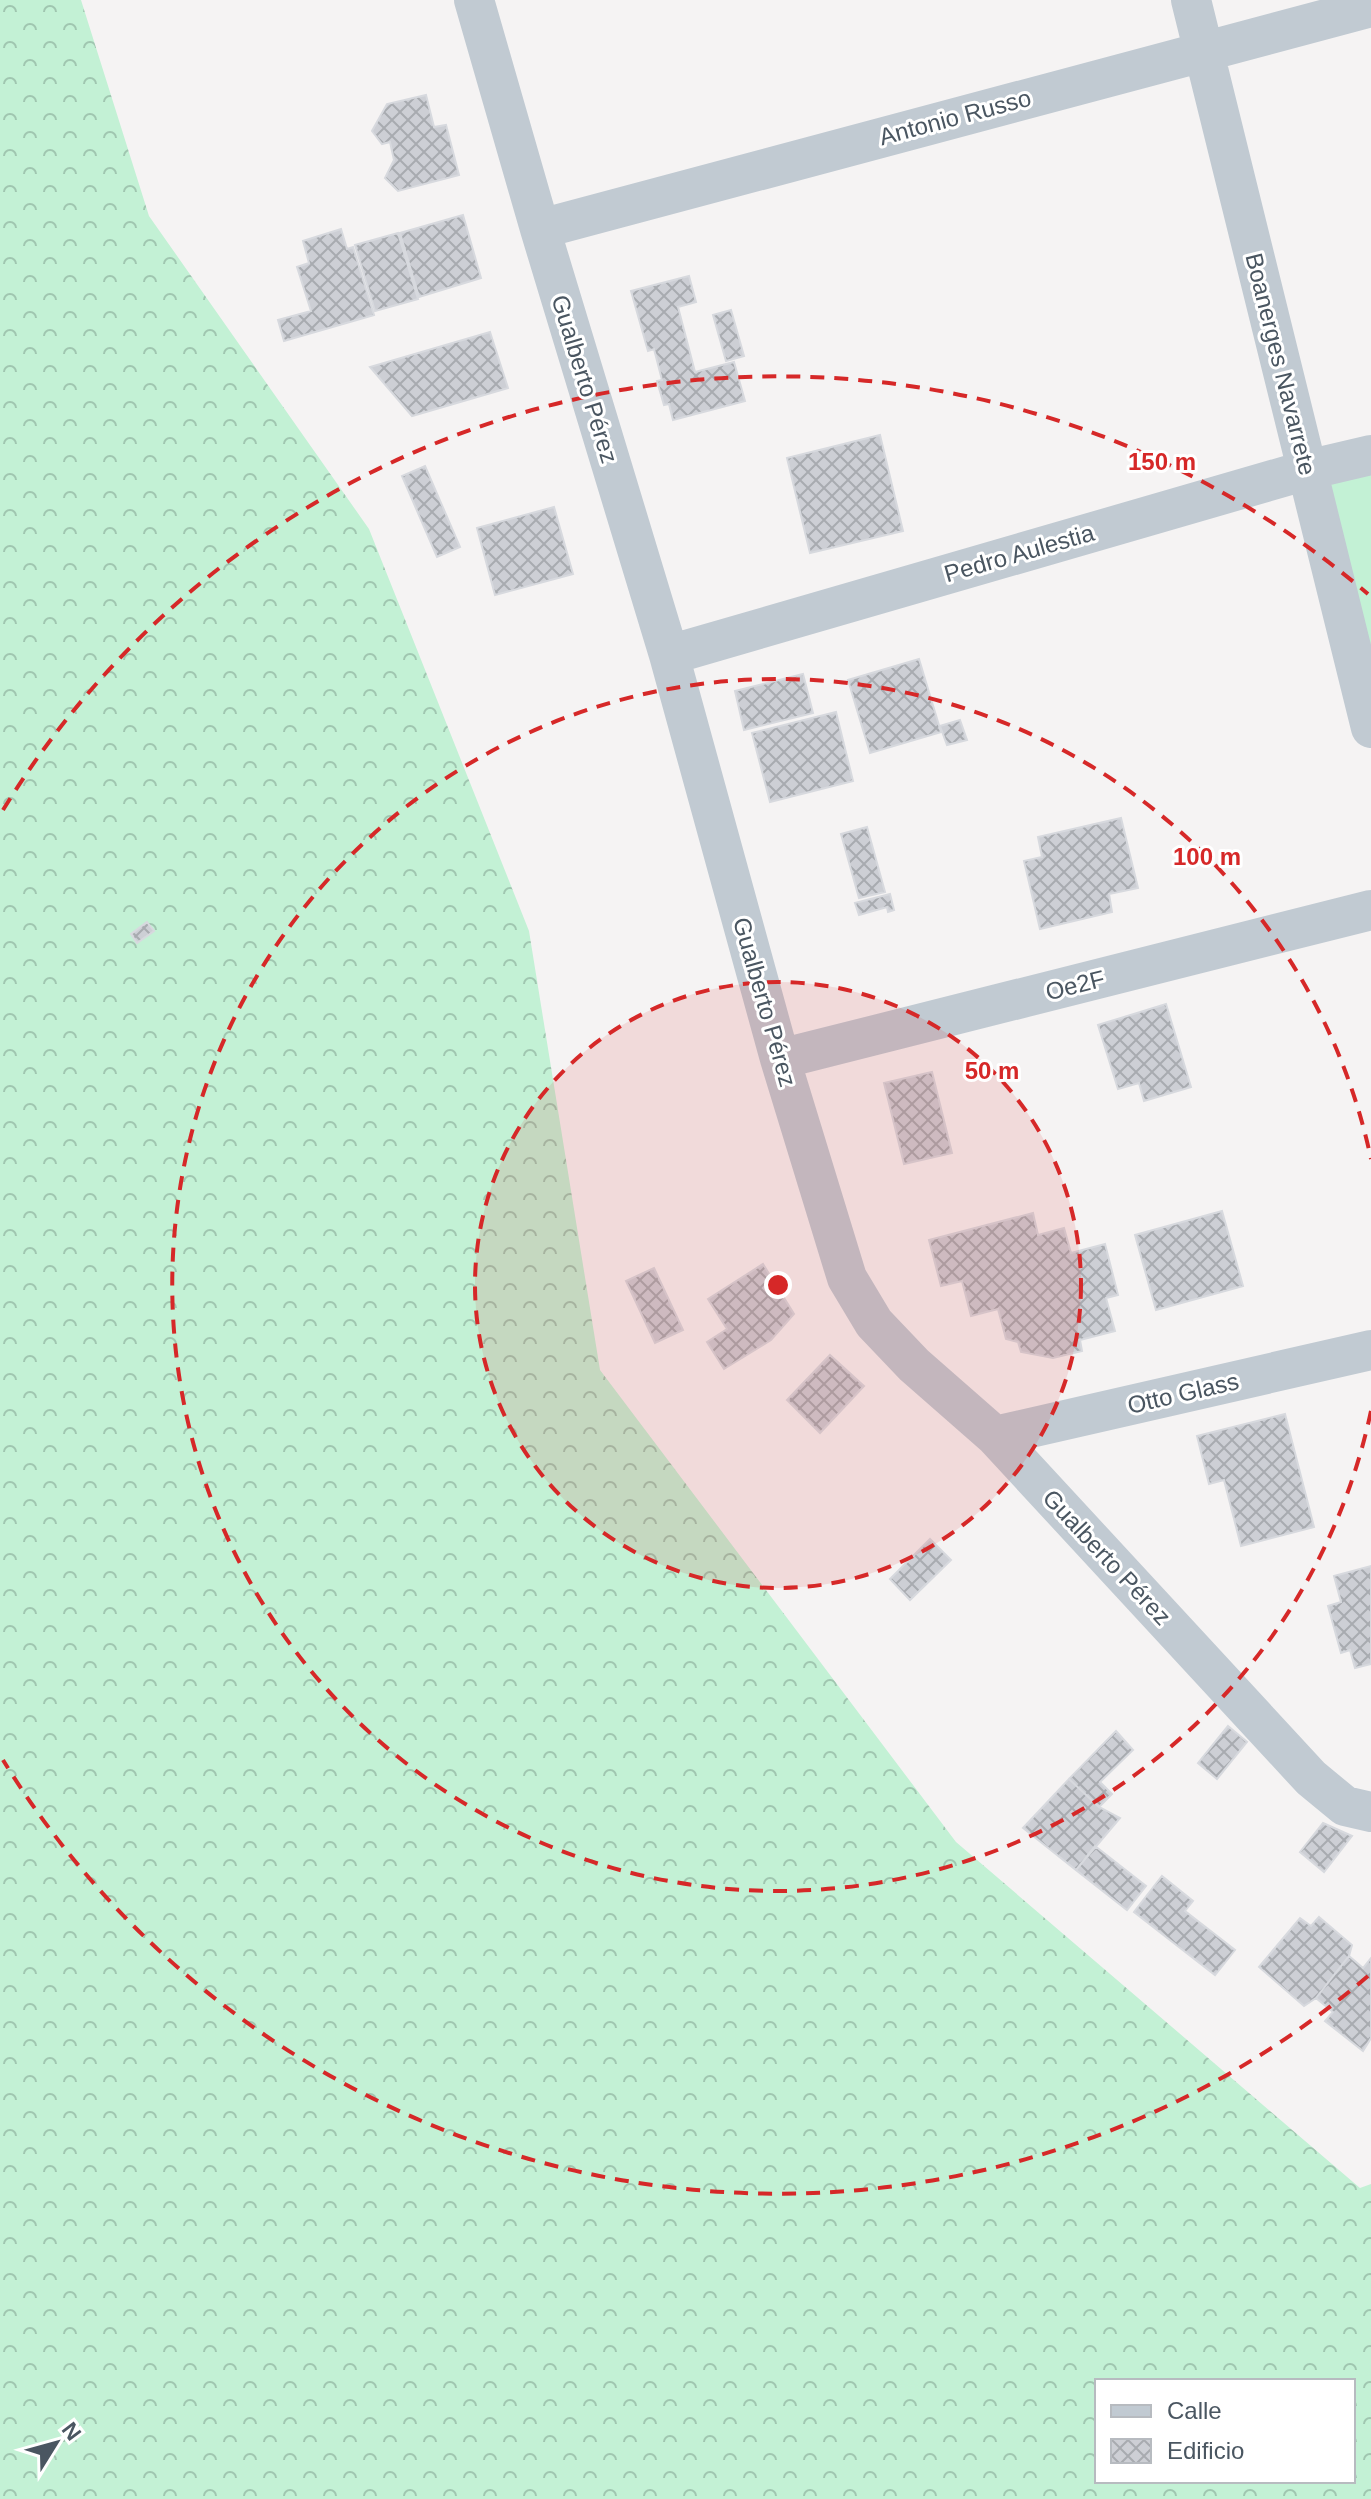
<svg xmlns="http://www.w3.org/2000/svg" width="1371" height="2499" font-family="Arial,sans-serif">
	<style>
		.green { fill: #c3f1d5 }
		.forest { fill: url(#forest-crowns); fill-rule: evenodd }
		.building { fill: url(#building-cross-hatch); stroke: #d7d9de; stroke-width: 2 }
		.lines { fill: none; stroke-linecap: round; stroke-linejoin: round }
		.street { stroke: #c1cad2; stroke-width: 40 }
		.ring { fill: none; stroke: #d62828; stroke-width: 4; stroke-dasharray: 14 10 }
		.labels { text-anchor: middle; dominant-baseline: central; stroke-width: 6; stroke-linejoin: round; paint-order: stroke }
		.street-label { font-size: 24px; fill: #4a5661; stroke: #fff }
		.centre { fill: #d62828; stroke: #fff; stroke-width: 4 }
		.ring-label { font-size: 24px; text-anchor: middle; font-weight: bold; fill: #d62828; stroke: #fff; stroke-width: 6; stroke-linejoin: round; paint-order: stroke }
	</style>
	<defs>
		<pattern id="forest-crowns" width="20" height="18" patternUnits="userSpaceOnUse" patternTransform="scale(2)"><rect width="20" height="18" fill="#c3f1d5"/><path d="M2 6a3 3 0 1 1 6 0M12 15a3 3 0 1 1 6 0" fill="none" stroke="#a0c6b0"/></pattern>
		<pattern id="building-cross-hatch" width="8" height="8" patternUnits="userSpaceOnUse" patternTransform="scale(2)"><rect width="8" height="8" fill="#cdcfd5"/><path d="M0 0l8 8M0 8l8-8" fill="none" stroke="#a8abb0"/></pattern>
	</defs>
	<rect width="100%" height="100%" fill="#f5f3f3"/>
	<!-- green -->
	<path class="green" d="M1371 455V692L1307 470Z"/>
	<!-- forest -->
	<path class="forest" d="M0 0H81L149 216 369 529 529 931 600 1370 956 1842 1360 2188 1371 2184V2499H0ZM1097 2381H1353V2481H1097Z"/>
	<!-- building -->
	<path class="building" d="M426 95 434 127 446 125 459 175 398 191 385 178 394 160 390 142 382 144 372 131 387 104Z
		M463 215 481 278 419 297 400 233Z
		M341 229 347 249 353 247 374 315 284 341 278 320 311 311 297 267 309 263 303 241Z
		M398 233 418 299 375 311 355 245Z
		M689 276 696 302 678 307 695 372 734 362 745 401 673 420 669 404 664 405 657 381 662 380 654 349 648 351 631 291Z
		M731 310 744 356 726 361 713 315Z
		M490 332 508 388 412 416 370 367Z
		M880 435 903 531 810 553 787 458Z
		M425 466 460 547 437 557 402 476Z
		M554 507 573 574 495 595 477 528Z
		M919 659 941 732 870 753 848 680Z
		M803 674 813 713 744 730 735 691Z
		M836 712 853 781 770 802 752 733Z
		M960 720 967 740 947 745 940 726Z
		M1121 818 1138 888 1109 894 1112 912 1040 929 1024 861 1042 857 1038 837Z
		M867 827 885 892 859 898 841 834Z
		M890 894 894 910 888 912 887 907 859 915 855 903Z
		M147 922 154 931 137 943 131 934Z
		M1166 1004 1191 1087 1144 1101 1139 1083 1118 1089 1098 1025Z
		M932 1072 952 1153 904 1164 884 1083Z
		M1222 1211 1243 1286 1156 1310 1135 1235Z
		M1033 1213 1038 1235 1064 1228 1071 1253 1105 1244 1118 1295 1106 1298 1115 1331 1080 1340 1082 1351 1053 1358 1021 1352 1018 1342 1006 1339 998 1309 971 1316 962 1281 941 1286 929 1240Z
		M763 1264 794 1314 771 1340 724 1369 707 1342 727 1329 708 1299Z
		M654 1268 683 1330 655 1343 626 1281Z
		M830 1355 864 1386 820 1433 787 1400Z
		M1285 1414 1314 1527 1241 1546 1224 1480 1209 1484 1197 1436Z
		M930 1539 951 1560 910 1600 890 1579Z
		M1371 1566V1664L1355 1668 1350 1650 1341 1653 1328 1606 1341 1602 1334 1576Z
		M1228 1726 1247 1742 1217 1779 1198 1763Z
		M1116 1731 1133 1750 1100 1782 1112 1794 1099 1807 1069 1779Z
		M1069 1779 1099 1807 1120 1818 1076 1870 1023 1828Z
		M1323 1823 1352 1836 1324 1872 1300 1852Z
		M1095 1846 1146 1886 1127 1910 1076 1870Z
		M1162 1876 1193 1901 1185 1911 1235 1950 1215 1975 1134 1912Z
		M1319 1917 1352 1945 1349 1956 1316 1998 1304 2006 1259 1967 1300 1918 1311 1926Z
		M1349 1956 1363 1968 1371 1958V2038L1363 2051 1325 2021 1333 2012 1316 1998Z"/>
	<g class="lines">
		<!-- street -->
		<path class="street" d="M474 0 540 229 669 655 780 1059 847 1278 874 1323 914 1365 995 1436 1311 1778 1345 1806 1371 1812
			M1191 0 1371 728
			M540 229 1371 7
			M669 655 1307 470 1371 455
			M780 1059 1371 910
			M995 1436 1371 1350"/>
	</g>
	<!-- distance rings -->
	<circle cx="778" cy="1285" r="303" fill="#d62828" fill-opacity=".12"/>
	<g class="ring">
		<circle cx="778" cy="1285" r="303"/>
		<path d="M1371 1411A606 606 0 1 1 1371 1159"/>
		<path d="M1368 1976A909 909 0 0 1 3 1760M3 810A909 909 0 0 1 1368 594"/>
	</g>
	<g class="labels">
		<!-- street labels -->
		<g class="street-label">
			<text transform="translate(955 117) rotate(-15)">Antonio Russo</text>
			<text transform="translate(1281 364) rotate(76)">Boanerges Navarrete</text>
			<text transform="translate(585 379) rotate(73)">Gualberto Pérez</text>
			<text transform="translate(1019 553) rotate(-16)">Pedro Aulestia</text>
			<text transform="translate(1075 985) rotate(-14)">Oe2F</text>
			<text transform="translate(765 1002) rotate(74)">Gualberto Pérez</text>
			<text transform="translate(1183 1393) rotate(-13)">Otto Glass</text>
			<text transform="translate(1107 1557) rotate(47)">Gualberto Pérez</text>
		</g>
	</g>
	<circle cx="778" cy="1285" r="12" class="centre"/>
	<g class="ring-label">
		<text x="1162" y="470">150 m</text>
		<text x="1207" y="865">100 m</text>
		<text x="992" y="1079">50 m</text>
	</g>
	<!-- legend -->
	<rect x="1095" y="2379" width="260" height="104" fill="#ffffff" stroke="#b7bbc0" stroke-width="2"/>
	<rect x="1111" y="2405" width="40" height="12" fill="#c1cad2" stroke="#b7bbc0" stroke-width="2"/>
	<text x="1167" y="2419" font-size="24" fill="#4a5661">Calle</text>
	<rect x="1111" y="2439" width="40" height="24" fill="url(#building-cross-hatch)" stroke="#b7bbc0" stroke-width="2"/>
	<text x="1167" y="2459" font-size="24" fill="#4a5661">Edificio</text>
	<!-- north arrow -->
	<g transform="translate(56 2443) rotate(53)" stroke="#ffffff" stroke-width="6" paint-order="stroke">
	<path d="M0-6L14 30L0 20L-14 30Z" fill="#4a5661"/>
	<text y="-12" font-size="22" font-weight="bold" text-anchor="middle" fill="#4a5661">N</text>
	</g>
</svg>
